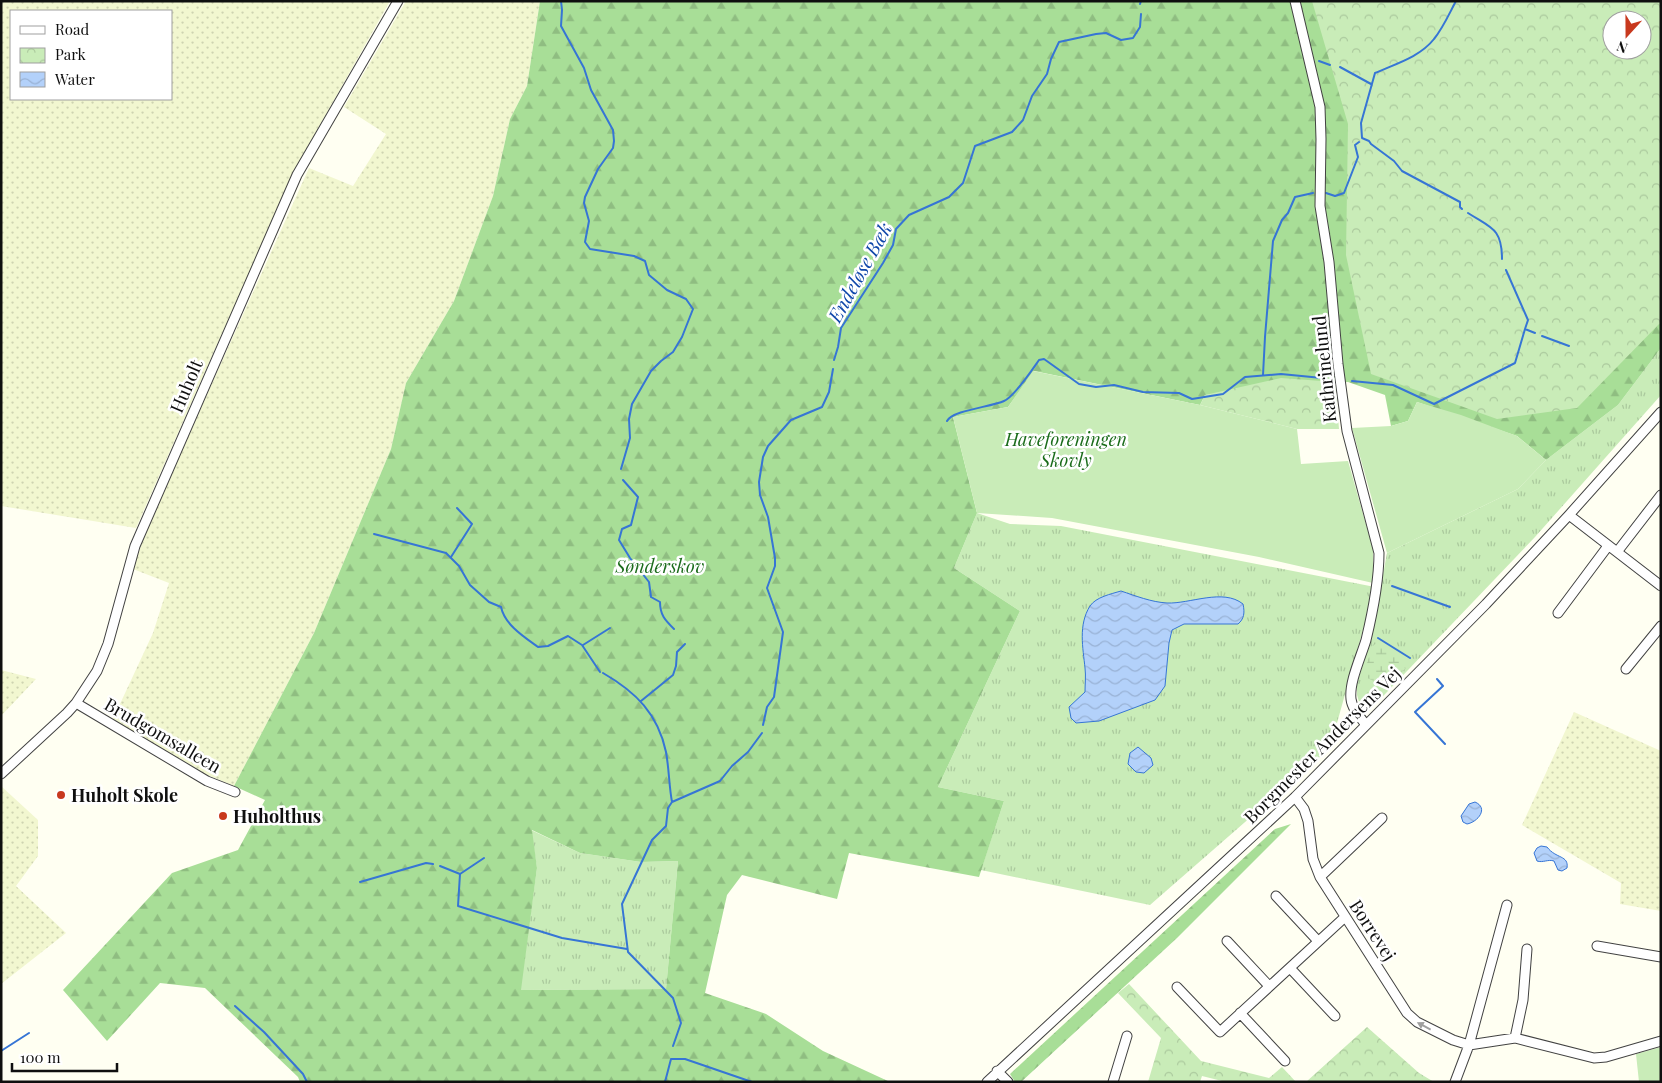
<svg xmlns="http://www.w3.org/2000/svg" width="1662" height="1083" font-family="'Playfair Display',serif">
	<style>
		.farmland { fill: url(#farmland-dots); fill-rule: evenodd }
		.grass { fill: url(#grass-tufts) }
		.forest { fill: url(#forest-firs); fill-rule: evenodd }
		.wetland { fill: url(#wetland-marsh) }
		.park { fill: url(#park-crowns); fill-rule: evenodd }
		.garden { fill: #c9ecb8 }
		.water { fill: url(#water-waves); stroke: #3675d5 }
		.lines { fill: none; stroke-linecap: round; stroke-linejoin: round }
		.stream { stroke: #3675d5; stroke-width: 2 }
		.minor-casing { stroke: #424242; stroke-width: 11 }
		.minor { stroke: #fff; stroke-width: 9 }
		.oneway { fill: #9f9f9f }
		.poi-dot { fill: #c8391e; stroke: #fff; stroke-width: 2 }
		.labels { text-anchor: middle; dominant-baseline: central; stroke-width: 5; stroke-linejoin: round; paint-order: stroke }
		.street-label { font-size: 18px; fill: #0f0f0f; stroke: #fff }
		.park-label { font-size: 18px; font-style: italic; fill: #1b6c1b; stroke: #fff }
		.poi-label { font-size: 18px; font-weight: bold; fill: #0f0f0f; stroke: #fff; text-anchor: start }
		.water-label { font-size: 19px; font-style: italic; fill: #1047aa; stroke: #fff }
	</style>
	<defs>
		<pattern id="farmland-dots" width="8" height="8" patternUnits="userSpaceOnUse" patternTransform="scale(1.25)"><rect width="8" height="8" fill="#f2f7d0"/><path d="M2 2h.1M6 6h.1" fill="none" stroke="#ced3b1" stroke-width="1.8" stroke-linecap="round"/></pattern>
		<pattern id="grass-tufts" width="24" height="20" patternUnits="userSpaceOnUse" patternTransform="scale(1.25)"><rect width="24" height="20" fill="#c9ecb8"/><path d="M3 7l-1-3M5 7V3M7 7l1-3M15 17l-1-3M17 17v-4M19 17l1-3" fill="none" stroke="#abc99d"/></pattern>
		<pattern id="forest-firs" width="22" height="20" patternUnits="userSpaceOnUse" patternTransform="scale(1.25)"><rect width="22" height="20" fill="#a8de97"/><path d="M5 1l3.5 6h-7zM16 11l3.5 6h-7z" fill="#8fbd81"/></pattern>
		<pattern id="wetland-marsh" width="20" height="14" patternUnits="userSpaceOnUse" patternTransform="scale(1.25)"><rect width="20" height="14" fill="#c9ecb8"/><path d="M1 5h8M5 5V1M11 12h8M15 12V8" fill="none" stroke="#abc99d"/></pattern>
		<pattern id="park-crowns" width="20" height="18" patternUnits="userSpaceOnUse" patternTransform="scale(1.25)"><rect width="20" height="18" fill="#c9ecb8"/><path d="M2 6a3 3 0 1 1 6 0M12 15a3 3 0 1 1 6 0" fill="none" stroke="#abc99d"/></pattern>
		<pattern id="water-waves" width="16" height="10" patternUnits="userSpaceOnUse" patternTransform="scale(1.25)"><rect width="16" height="10" fill="#b3d1fa"/><path d="M0 5q4-4 8 0t8 0" fill="none" stroke="#99b2d5"/></pattern>
	</defs>
	<rect width="100%" height="100%" fill="#fffff2"/>
	<!-- farmland -->
	<path class="farmland" d="M1 1H390L304 153 219 340 136 528 1 506ZM11 11H171V99H11Z
		M406 1H540L527 86 510 119 493 196 454 301 406 383 391 449 314 633 234 786 195 770 113 719 153 633 169 583 133 569 147 528 309 168 353 186 386 134 344 107Z
		M1 670 36 679 1 716Z
		M1574 712 1661 751V911L1620 904 1621 883 1522 825Z
		M1 786 38 820V856L16 886 66 933 1 984Z"/>
	<!-- grass -->
	<path class="grass" d="M1661 348V395L1535 537 1366 714 1360 705 1357 695V684L1374 624 1387 553 1518 489 1546 460 1618 405Z
		M977 513 1010 524 1061 526 1375 587 1330 748 1150 905 981 870 1004 801 938 787 1020 611 954 568Z
		M531 830 580 853 641 862 678 861 666 989 520 990 537 868Z"/>
	<!-- forest -->
	<path class="forest" d="M540 1H1661V348L1618 405 1546 460 1517 436 1417 402 1408 421 1391 426 1385 395 1348 382 1205 395 1200 405 1034 371 1008 407 953 417 977 513 954 568 1020 611 938 787 1004 801 979 877 849 853 837 899 742 875 727 895 705 993 766 1014 823 1051 890 1082H300L298 1077 205 988 160 983 107 1041 63 990 172 873 238 850 265 800 234 786 314 633 391 449 406 383 454 301 493 196 510 119 527 86ZM1612 20H1642V50H1612ZM532 830 580 853 641 862 678 861 666 989 521 990 537 868Z
		M1291 824 1177 938 1021 1082H1015L1010 1074 1275 829Z"/>
	<!-- wetland -->
	<path class="wetland" d="M1373 644 1383 648 1402 660 1405 669 1394 679 1378 683 1363 676Z"/>
	<!-- park -->
	<path class="park" d="M1312 1H1661V322L1577 408 1497 419 1371 374 1346 255 1348 124ZM1612 20H1642V50H1612Z
		M1281 378 1335 382 1339 429H1297L1200 405 1205 395Z
		M1129 984 1201 1061 1269 1078 1282 1067 1296 1082H1226L1202 1076 1200 1082H1148L1161 1038 1118 993Z
		M1367 1027 1419 1073 1434 1082H1306Z"/>
	<!-- garden -->
	<path class="garden" d="M1033 371 1200 405 1297 429 1301 464 1348 461 1373 549V583L1259 557 1052 518 977 513 953 417 1008 407Z
		M1417 402 1461 415 1517 436 1546 460 1518 489 1387 553 1352 428 1391 426 1408 421Z
		M1661 1047V1082H1639L1636 1054Z"/>
	<!-- water -->
	<path class="water" d="M1121 591C1136 596 1151 602 1167 603 1190 604 1223 588 1243 604 1245 613 1244 619 1238 624H1184L1172 630 1169 643 1165 686 1155 700 1099 721 1076 723 1071 718 1069 707 1085 692C1085 684 1086 676 1085 668 1083 648 1078 625 1090 606 1096 597 1111 594 1121 591Z
		M1138 747 1151 758 1153 765 1144 773 1136 772 1128 764 1130 753Z
		M1475 802C1489 808 1478 822 1467 824L1463 822 1461 816 1469 804Z
		M1541 846 1547 847C1556 859 1569 855 1567 868L1562 871 1558 870 1554 861C1548 859 1543 863 1537 861L1534 853 1537 848Z"/>
	<g class="lines">
		<!-- stream -->
		<path class="stream" d="M561 1 562 10 561 26 584 68 591 90 613 130 614 141 613 148 598 169 585 197 584 203 589 221 585 242 590 249 634 256 645 261 649 275 667 290 686 299 693 309 682 337 673 352 661 361 651 371 632 404 629 419 630 438 621 469
			M1456 1C1449 14 1443 28 1434 39 1420 57 1395 64 1375 73L1361 123 1362 138 1369 141 1371 144 1394 161 1402 171 1460 202V207L1462 209
			M1140 4 1141 1
			M1319 61 1330 65
			M1340 67 1371 84
			M1326 193 1335 196 1344 193 1358 157 1355 145 1359 142
			M1468 213C1491 228 1502 228 1502 259
			M1506 270 1528 320 1525 329
			M1542 336 1569 346
			M834 360 838 347 841 328 883 263 893 245 896 229 909 215 949 197 963 183 975 146 1012 132 1023 120 1032 96 1047 74 1051 59 1059 42 1096 34 1106 33 1121 40 1133 38 1140 27 1141 14
			M1263 375 1265 337 1273 241 1282 220 1288 213 1295 197 1313 193
			M1352 381 1393 385 1434 404 1515 363 1525 329 1535 333
			M947 421C953 410 991 407 1004 401 1014 397 1032 370 1039 360L1044 359 1079 384 1096 387 1114 385 1143 392 1179 393 1192 399 1223 394 1245 377 1281 374 1322 378
			M623 480 638 497 631 525 622 529 619 540 630 558 649 582 651 597 660 602C660 615 665 620 674 629
			M374 534 446 553 459 566 470 585 489 602 501 607C505 625 524 637 538 647L548 646 568 636 582 645 600 672
			M451 557 472 524 457 508
			M1392 586 1450 607
			M1378 638 1410 658
			M583 645 610 628
			M603 673C636 692 658 714 666 752 669 768 669 786 672 802
			M1437 679 1443 686 1415 712 1445 744
			M641 701 673 675 676 666 677 652 685 644
			M763 725 767 707 774 697 783 632 767 588 775 566V558L768 517 760 495 759 482 763 457 768 446 791 420 822 407 829 392 833 369
			M440 866 460 874 458 906 562 938 627 949
			M460 874 484 858
			M360 882 426 863 433 864
			M235 1006 264 1032 303 1074 307 1082
			M673 1046 681 1023 673 998 628 952 622 904 652 840 666 826 668 808 672 802 720 781 732 766 748 752 762 733
			M1 1051 29 1033
			M665 1082 671 1059H685L752 1082"/>
		<defs>
			<path id="minor" d="M1295 1 1320 107 1321 139 1320 206 1329 262 1338 364 1347 431 1379 553C1379 582 1373 611 1366 640 1361 657 1349 682 1351 699 1352 709 1361 718 1366 725
				M1569 515 1661 586
				M1617 552 1661 495
				M1558 613 1608 546
				M1626 669 1661 626
				M76 703 207 781 235 792
				M1 774 67 713 76 703 97 671 108 644 135 546 297 175 398 1
				M1295 797 1304 809 1308 821 1313 859 1320 877 1407 1013 1417 1022 1453 1040 1469 1045 1515 1038 1594 1058 1606 1057 1661 1041
				M1320 877 1382 818
				M1276 896 1318 941
				M1227 941 1269 986
				M1597 946 1661 957
				M1290 968 1335 1016
				M1177 987 1220 1032 1345 917
				M1240 1013 1285 1061
				M1515 1038 1523 1000 1527 949
				M997 1071 1008 1082
				M987 1082 1295 797 1486 604 1569 515 1661 412
				M1113 1082 1127 1036
				M1455 1082 1469 1045 1507 905"/>
		</defs>
		<!-- minor casing -->
		<use href="#minor" class="minor-casing"/>
		<!-- minor -->
		<use href="#minor" class="minor"/>
	</g>
	<!-- one-way arrows -->
	<defs><path id="oneway-solid" d="M-6-.8H1V-3.2L6.5 0L1 3.2V.8H-6Z" transform="scale(1.25)"/></defs>
	<use class="oneway" href="#oneway-solid" transform="translate(1424 1026) rotate(-152)"/>
	<!-- markers -->
	<g class="poi-dot">
		<circle cx="61" cy="795" r="5"/>
		<circle cx="223" cy="816" r="5"/>
	</g>
	<g class="labels">
		<!-- street labels -->
		<g class="street-label">
			<text transform="translate(1324 369) rotate(-96)">Kathrinelund</text>
			<text transform="translate(186 386) rotate(-67)">Huholt</text>
			<text transform="translate(163 735) rotate(30)">Brudgomsalleen</text>
			<text transform="translate(1322 745) rotate(-45)">Borgmester Andersens Vej</text>
			<text transform="translate(1373 930) rotate(57)">Borrevej</text>
		</g>
		<!-- park labels -->
		<g class="park-label">
			<text x="1066" y="439">Haveforeningen<tspan x="1066" dy="21">Skovly</tspan></text>
			<text x="660" y="566">Sønderskov</text>
		</g>
		<!-- poi labels -->
		<g class="poi-label">
			<text x="71" y="795">Huholt Skole</text>
			<text x="233" y="816">Huholthus</text>
		</g>
		<!-- water labels -->
		<g class="water-label">
			<text transform="translate(859 272) rotate(-61)">Endeløse Bæk</text>
		</g>
	</g>
	<!-- border -->
	<rect width="1662" height="1083" fill="none" stroke="#0f0f0f" stroke-width="5"/>
	<!-- legend -->
	<rect x="10" y="10" width="162" height="90" fill="#ffffff" stroke="#9f9f9f"/>
	<rect x="20" y="26" width="25" height="8" fill="#ffffff" stroke="#9f9f9f"/>
	<text x="55" y="35" font-size="15" fill="#0f0f0f">Road</text>
	<rect x="20" y="48" width="25" height="15" fill="url(#park-crowns)" stroke="#9f9f9f"/>
	<text x="55" y="60" font-size="15" fill="#0f0f0f">Park</text>
	<rect x="20" y="72" width="25" height="15" fill="url(#water-waves)" stroke="#9f9f9f"/>
	<text x="55" y="85" font-size="15" fill="#0f0f0f">Water</text>
	<!-- north arrow -->
	<g transform="translate(1627 35) rotate(201)"><circle r="24" fill="#ffffff" stroke="#9f9f9f"/>
	<path d="M0-4L9 19L0 12L-9 19Z" fill="#c8391e"/>
	<text y="-8" font-size="14" font-weight="bold" text-anchor="middle" fill="#0f0f0f">N</text>
	</g>
	<!-- scale -->
	<path d="M12 1063v8h105v-8" fill="none" stroke="#0f0f0f" stroke-width="2.5"/>
	<text x="20" y="1063" font-size="15" fill="#0f0f0f" stroke="#ffffff" stroke-width="4" paint-order="stroke">100 m</text>
</svg>
